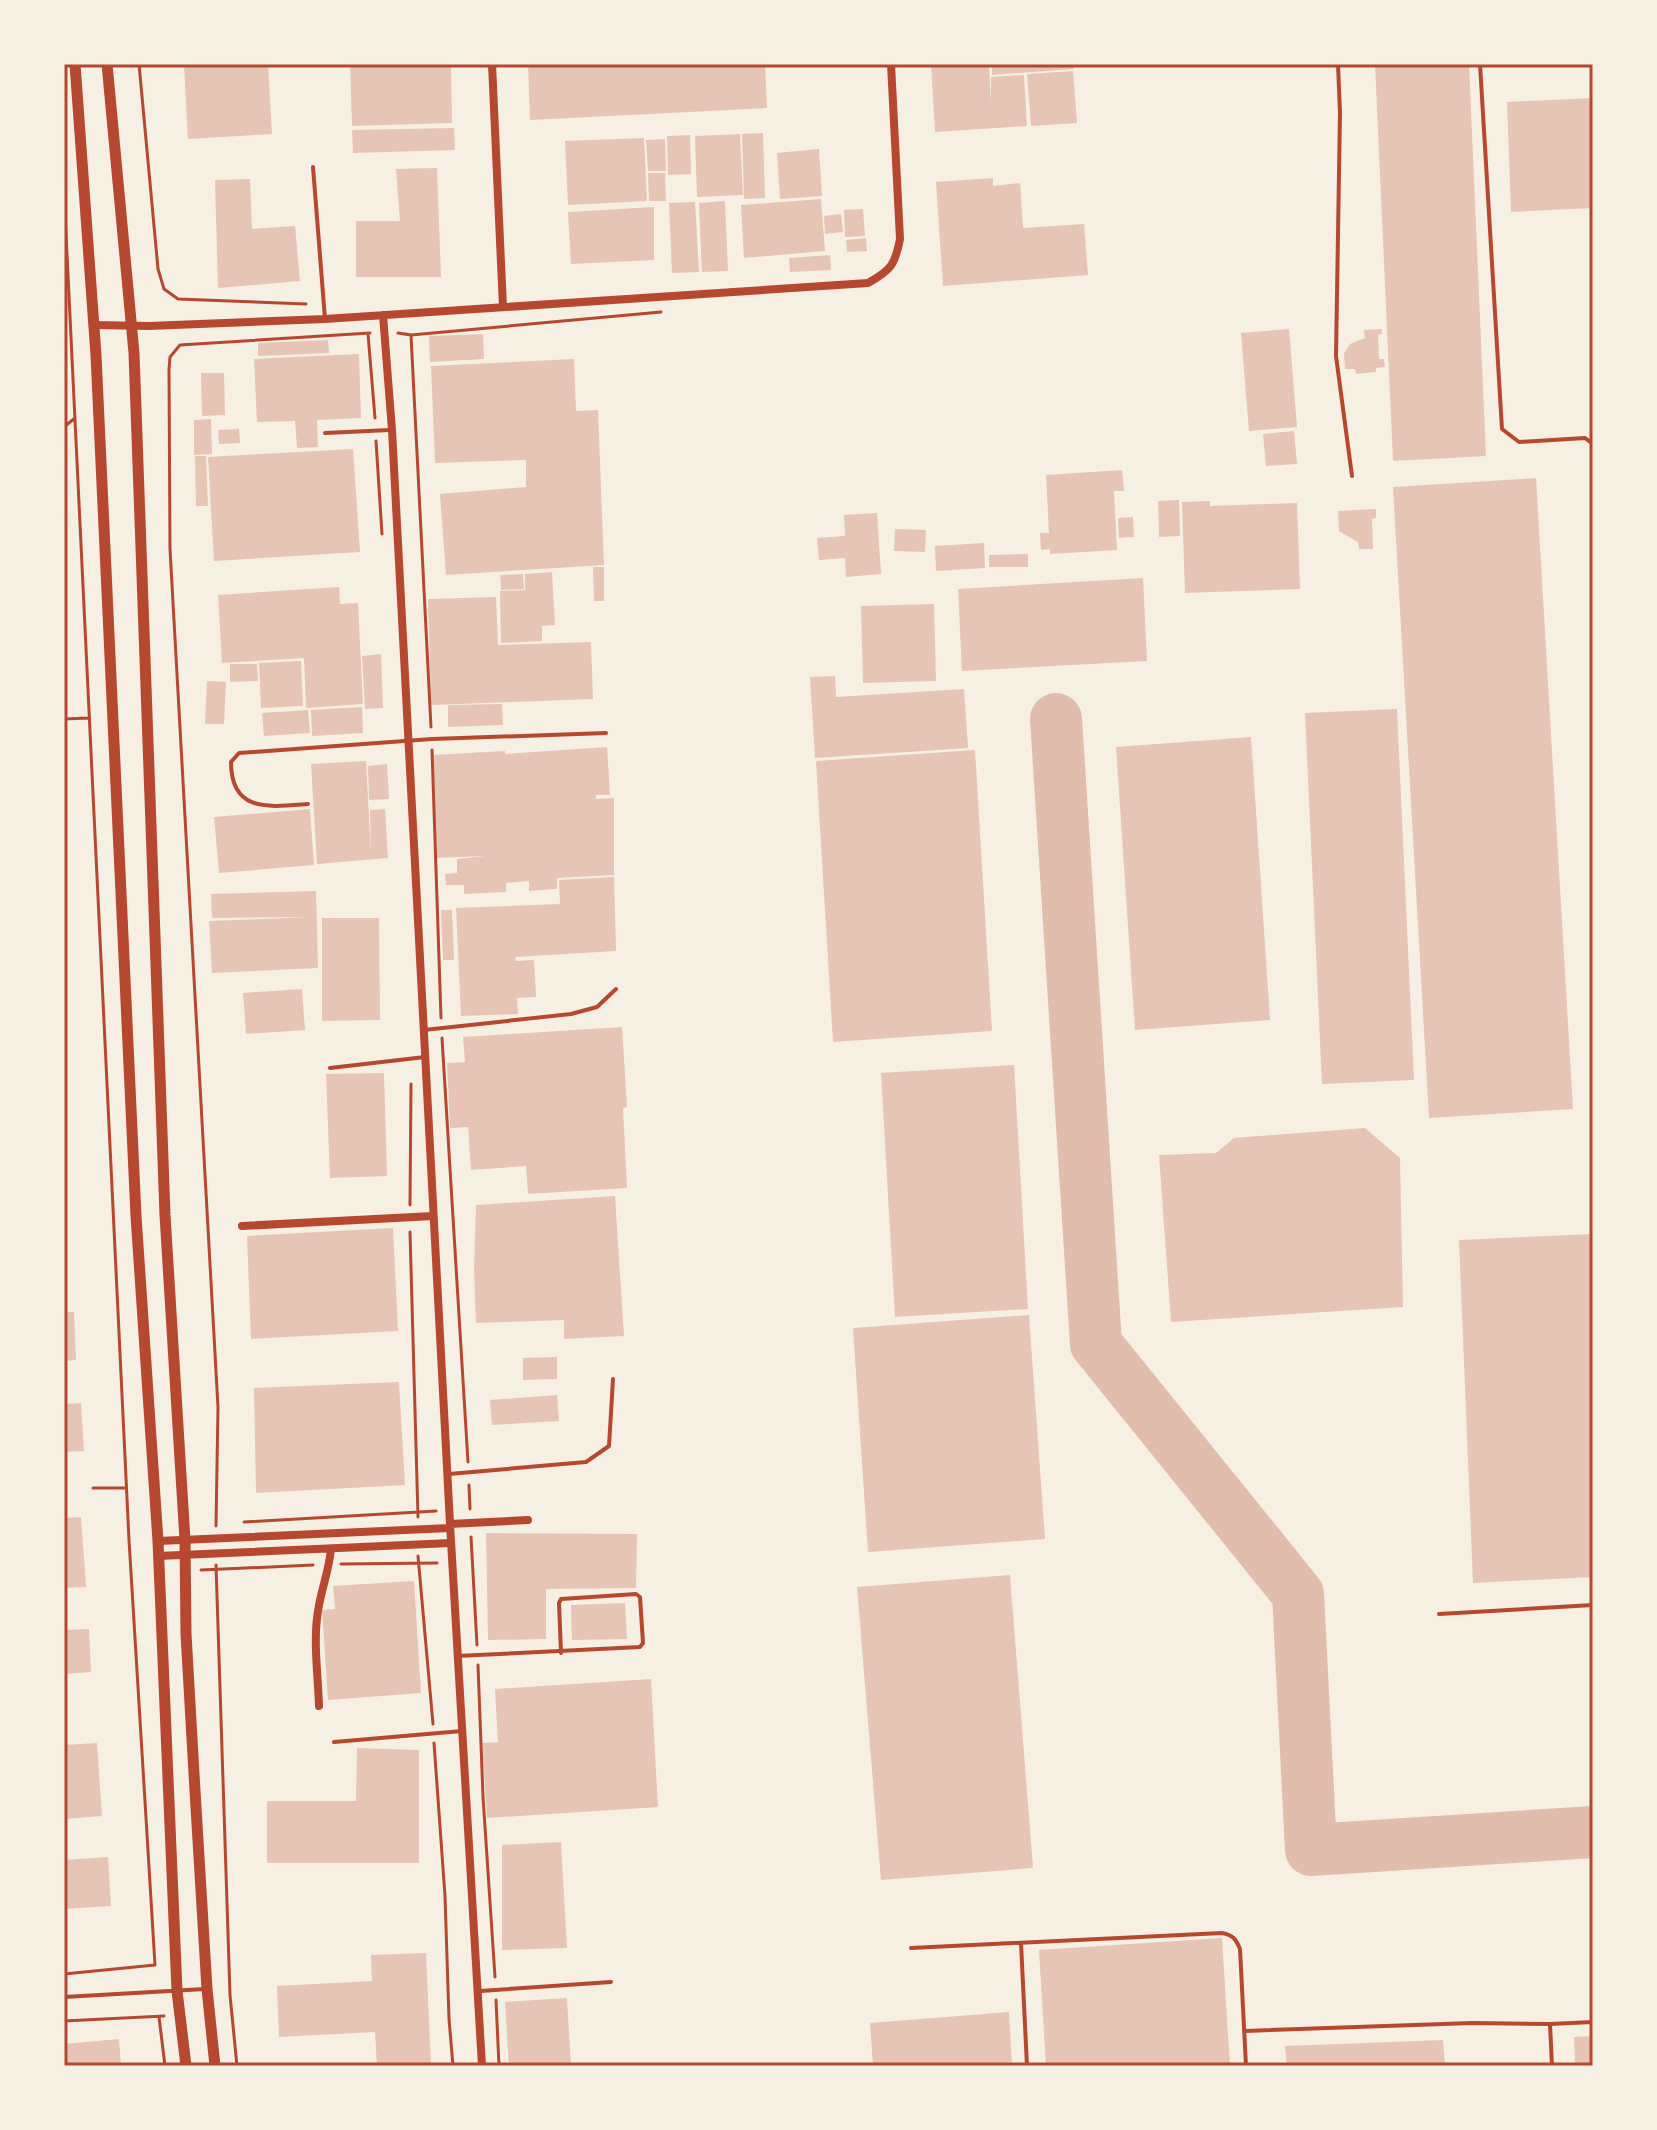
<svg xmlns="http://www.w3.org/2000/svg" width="1657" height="2130" font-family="Lato,sans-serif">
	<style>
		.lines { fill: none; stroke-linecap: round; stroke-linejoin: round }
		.taxiway { stroke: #e2bdae; stroke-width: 52 }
		.building { fill: #e6c5b7 }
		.path { stroke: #b5482f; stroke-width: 3 }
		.service { stroke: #b5482f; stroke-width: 4 }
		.minor { stroke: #b5482f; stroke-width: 8 }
		.secondary { stroke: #b5482f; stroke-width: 11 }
		.neatline { fill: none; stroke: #b5482f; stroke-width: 3 }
	</style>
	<rect width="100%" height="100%" fill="#f6efe4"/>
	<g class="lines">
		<!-- taxiway -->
		<path class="taxiway" d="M1056 719 1096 1344 1298 1594 1311 1850 1593 1832"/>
	</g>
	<!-- building -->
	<path class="building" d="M199 64H268L272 134 188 139 184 65Z
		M350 64H451L452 123 352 126Z
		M528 64H765L767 108 530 120Z
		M931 64H989L991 103V77L1024 75 1027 126 935 132Z
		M992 64H1074V69L992 75Z
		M1375 64H1469L1486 456 1393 461Z
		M1073 71 1077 123 1031 126 1027 74Z
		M1593 98V208L1511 212 1507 102Z
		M454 128 455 150 353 153 352 130Z
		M763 133 765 198 744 199 742 134Z
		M740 134 743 195 697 197 695 136Z
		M690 135 691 174 668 175 667 136Z
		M644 138 647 201 568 205 565 141Z
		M665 139 666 171H648L646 140Z
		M819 149 822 196 780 199 777 153Z
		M437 168 441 277H356V221H400L396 169Z
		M648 173H665L666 201H649Z
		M993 178V186L1020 183 1023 228 1084 224 1088 275 943 286 936 182Z
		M250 179 252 229 295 226 300 281 218 288 215 180Z
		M821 199 825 251 744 258 741 205Z
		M725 201 728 271 702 272 699 203Z
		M695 202 699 272 672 273 669 203Z
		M654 207V260L571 264 568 212Z
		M863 209 865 236 845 237 844 210Z
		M841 214 843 232 825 234 824 216Z
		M866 238 867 251 847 252 846 240Z
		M830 255 831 270 790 272 789 258Z
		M1289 329 1297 427 1249 431 1241 333Z
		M1382 329V334L1378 335 1379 359H1384L1385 367 1376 368V372L1356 374 1355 369H1345L1344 353 1350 344 1365 338 1364 330Z
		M483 334 484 359 430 362 429 336Z
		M328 340 329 353 258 356V343Z
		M359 354 361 418 317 420 318 447 297 448 295 421 257 422 254 359Z
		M574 359 576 411 598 410 604 565 446 575 440 494 526 487V460L435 463 431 366Z
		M201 373H224L225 415 202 416Z
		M211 419 212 454 194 455V420Z
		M239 429 240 443 219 444 218 430Z
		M1294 431 1297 464 1266 466 1263 434Z
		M353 449 360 552 214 561 208 457Z
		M195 456H206L208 506H196Z
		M1122 470 1124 491H1114L1117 550 1050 554V549L1041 550 1040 533H1049L1046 475Z
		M1536 478 1573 1109 1429 1118 1393 487Z
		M1179 500 1180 536 1159 537 1158 501Z
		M1210 501V506L1297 503 1300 589 1185 593 1182 502Z
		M1376 509V518L1372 519 1373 549H1359L1358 542 1339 531 1338 511Z
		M877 513 881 574 846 577 845 558 819 560 817 538 845 536 844 515Z
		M1133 517 1134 537 1119 538 1118 518Z
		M895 529 926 530 925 552 894 551Z
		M984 543 985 568 936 571 935 546Z
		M1028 554V567H989V555Z
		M593 567H604V601H594Z
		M552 572 555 625 542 626V641L501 643 500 591 525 590V574Z
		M523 574 524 589 501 590 500 575Z
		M1143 578 1147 661 962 671 958 589Z
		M339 587 340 604 358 603 363 704 306 708 304 658 222 663 218 595Z
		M496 597 498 645 591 642 593 699 431 705 428 599Z
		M934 604 936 681 863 683 861 606Z
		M381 654 383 708 365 709 362 656Z
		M301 661 303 706 261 708 259 663Z
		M230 664H257L258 681 230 682Z
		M835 676 836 697 964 689 968 748 815 758 810 677Z
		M207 681 226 682 224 724H205Z
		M502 704 503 725 448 727V705Z
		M362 707 363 733 312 736 311 710Z
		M1397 709 1414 1080 1322 1084 1305 713Z
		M308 710 310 733 264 736 262 713Z
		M1251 737 1270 1020 1135 1030 1116 747Z
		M607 747 610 795H596V799L614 798V875L557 878V889L529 891V881L506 883V892L464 894V885H446L445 874 457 873V859L485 856 437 858 433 755 505 751V754Z
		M975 750 992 1031 833 1042 816 761Z
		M366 761 371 854 370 810 385 809 388 858 317 864 311 764Z
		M387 764 389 799 369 800 368 766Z
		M310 809 314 865 219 873 214 817Z
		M614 877 616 951 515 957 516 961 534 960 536 997 517 998 518 1014 461 1016 456 908 560 904 559 880Z
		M316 891 318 968 212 973 209 921 312 917 212 918 211 894Z
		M441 910H452L454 960H443Z
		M322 918H379L380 1020 322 1021Z
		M302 989 305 1030 246 1034 243 993Z
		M622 1027 627 1107 623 1108 627 1188 528 1194 526 1166 471 1170 468 1127 450 1128 447 1063 465 1062 463 1037Z
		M1014 1065 1028 1309 895 1317 881 1073Z
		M384 1073 387 1176 330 1178 326 1074Z
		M1365 1128 1400 1158 1403 1307 1171 1322 1159 1155 1216 1153 1234 1138Z
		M615 1196 624 1336 564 1339V1320L476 1323 474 1270 476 1205Z
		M393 1228 398 1331 251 1339 247 1236Z
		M1593 1234V1577L1473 1583 1459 1240Z
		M64 1312H74L76 1360 64 1361Z
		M1029 1315 1045 1539 868 1552 853 1328Z
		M557 1357V1379L523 1380V1358Z
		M399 1382 405 1485 256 1493 254 1388Z
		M557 1395 559 1421 492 1425 490 1400Z
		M81 1403 84 1451 64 1452V1404Z
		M81 1517 86 1587 64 1588V1518Z
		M486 1533 637 1534 636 1588 546 1589V1639L488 1640Z
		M1010 1575 1033 1868 881 1880 857 1587Z
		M414 1581 421 1693 328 1700 322 1610 335 1609 333 1586Z
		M625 1603 627 1639 572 1640 571 1605Z
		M89 1629 91 1672 64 1674V1630Z
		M651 1679 658 1807 487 1818 482 1743 498 1742 495 1689Z
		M97 1743 102 1816 64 1819V1745Z
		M357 1748 419 1750V1863H267V1801H356Z
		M561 1842 567 1948 502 1950V1845Z
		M108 1857 111 1906 64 1909V1860Z
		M1222 1938 1230 2066H1046L1039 1950Z
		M426 1953 431 2066H377L375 2032 279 2037 277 1986 372 1981 371 1955Z
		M567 1998 571 2066H509L505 2002Z
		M1009 2012 1012 2066H873L870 2023Z
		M1593 2036V2066H1575L1574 2037Z
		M119 2039 121 2066H64V2044Z
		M1443 2040 1445 2066H1287L1285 2046Z"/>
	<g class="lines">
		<!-- path -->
		<path class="path" d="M139 64 158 269 164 289 178 299 306 304
			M64 192 129 1540 155 1965 64 1974
			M398 333 411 335 661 312
			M368 334 375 418
			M411 335 431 727
			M64 427 75 418
			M376 441 382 534
			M64 719 88 718
			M432 750 441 1018
			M442 1038 468 1462
			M410 1205 411 1084
			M410 1232 418 1517
			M469 1485 470 1509
			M93 1488H125
			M244 1522 436 1511
			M216 1526 218 1407 170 549 169 369 170 357 180 345 370 333
			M471 1537 477 1645
			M418 1556 433 1724
			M341 1564 437 1563
			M216 1565 230 1995 237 2066
			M201 1570 313 1565
			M478 1665 483 1797 495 1977
			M434 1743 445 1896 449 2019 453 2066
			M496 2000 499 2066
			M159 2017 165 2066
			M64 2021 164 2016"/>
		<!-- service -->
		<path class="service" d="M1338 64 1340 113 1336 356 1352 476
			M1480 64 1502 429 1519 442 1585 438 1593 444
			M313 167 325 319
			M325 433 390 430
			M308 804C269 807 231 813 231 762L239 753 432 739 606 733
			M424 1030 571 1014 597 1007 616 989
			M330 1068 425 1057
			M449 1474 586 1462 609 1446 613 1379
			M1439 1614 1593 1605
			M457 1656 640 1647 643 1643 640 1597 636 1594 561 1599 559 1603 561 1653
			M334 1742 462 1731
			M1021 1943 1027 2066
			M911 1948 1222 1933C1233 1935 1236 1939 1240 1949L1246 2066
			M480 1991 611 1982
			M64 1997 205 1989
			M1245 2031 1472 2023 1550 2024
			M1552 2066 1550 2024 1593 2022"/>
		<!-- minor -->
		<path class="minor" d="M492 64 503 307
			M383 315 392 430 450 1524 482 2066
			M94 325 149 326 325 319 868 283C891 270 895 265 900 239L891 64
			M242 1226 433 1216
			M450 1524 528 1520
			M158 1541 450 1528
			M158 1556 451 1543
			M319 1706C318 1675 313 1641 318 1611 321 1590 329 1571 331 1549"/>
		<!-- secondary -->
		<path class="secondary" d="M75 64 96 355 136 1216 158 1541 177 1991 186 2066
			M107 64 134 353 165 1215 185 1540 186 1634 195 1791 207 1989 215 2066"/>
	</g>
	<!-- border -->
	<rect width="1657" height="2130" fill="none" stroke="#f6efe4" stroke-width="132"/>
	<rect x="66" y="66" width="1525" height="1998" class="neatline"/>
</svg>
